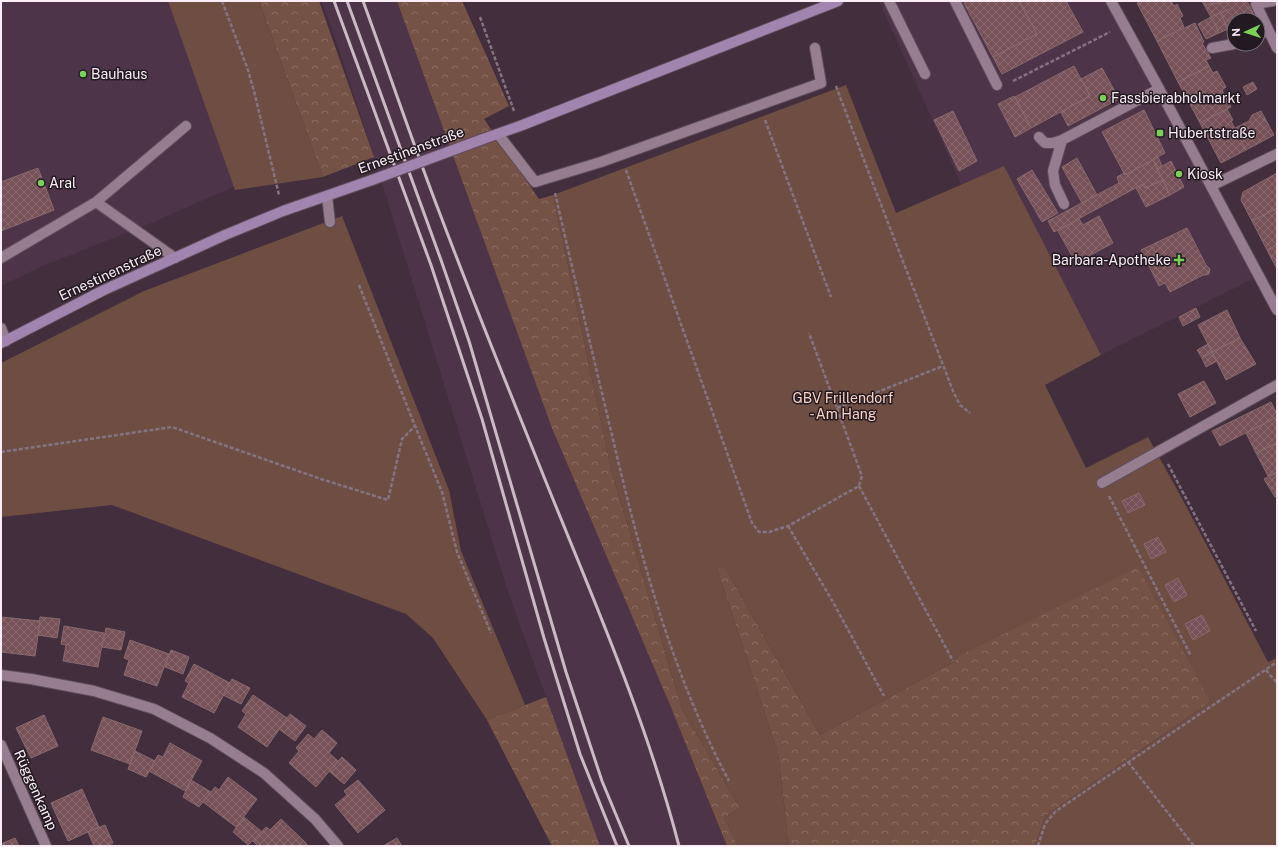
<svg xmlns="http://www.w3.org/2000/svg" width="1278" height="847" font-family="'Public Sans',sans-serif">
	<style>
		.built { fill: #4e3448 }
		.green { fill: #6e4e43 }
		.forest { fill: url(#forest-crowns) }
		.building { fill: url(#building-cross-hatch); stroke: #886a6e }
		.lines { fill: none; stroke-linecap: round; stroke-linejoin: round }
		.service-casing { stroke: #5f4d5b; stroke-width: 12 }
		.minor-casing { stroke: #5f4d5b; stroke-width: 12 }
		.tertiary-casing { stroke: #5f4d5b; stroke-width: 12 }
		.secondary-casing { stroke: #5f4d5b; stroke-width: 12 }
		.path { stroke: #847380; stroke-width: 2.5; stroke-dasharray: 4 2; stroke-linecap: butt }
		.service { stroke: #967e90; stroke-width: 10 }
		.minor { stroke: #967e90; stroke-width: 10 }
		.tertiary { stroke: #967e90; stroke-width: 10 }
		.secondary { stroke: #a285af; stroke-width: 10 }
		.rail { stroke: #c9bac4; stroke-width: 3 }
		.secondary-bridge-casing { stroke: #5f4d5b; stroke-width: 12; stroke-linecap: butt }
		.secondary-bridge { stroke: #a285af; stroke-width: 10 }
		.poi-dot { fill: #79d157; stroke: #231920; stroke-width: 1.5 }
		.labels { text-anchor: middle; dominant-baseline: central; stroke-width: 3; stroke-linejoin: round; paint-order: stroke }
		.poi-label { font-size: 14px; fill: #faedf6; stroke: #231920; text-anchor: start }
		.street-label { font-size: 14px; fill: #faedf6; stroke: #231920 }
		.park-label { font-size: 14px; fill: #f9d2c4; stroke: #231920 }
	</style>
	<defs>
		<pattern id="forest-crowns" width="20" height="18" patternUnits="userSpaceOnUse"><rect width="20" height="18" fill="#755246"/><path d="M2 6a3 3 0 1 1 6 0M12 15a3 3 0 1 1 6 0" fill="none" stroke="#8a6b61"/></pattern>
		<pattern id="building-cross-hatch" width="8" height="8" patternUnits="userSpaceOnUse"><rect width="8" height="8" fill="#765157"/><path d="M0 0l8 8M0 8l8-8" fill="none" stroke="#8a6a70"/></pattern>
	</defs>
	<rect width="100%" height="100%" fill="#422e3d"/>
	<!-- built -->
	<path class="built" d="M1 1H174L249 180 149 224 38 268 1 286Z
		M321 1H399L670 705 727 846H600L508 592 374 157 339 49Z
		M879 1H1109L1261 275 1101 355 1004 167 961 184Z"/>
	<!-- green -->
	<path class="green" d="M168 1H259L323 177 235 190Z
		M846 85 896 213 1004 166 1101 355 1045 385 1086 468 1148 437 1185 504 1268 662 1277 658V846H1035L1045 816 1210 702 959 656 952 663 820 735 724 566 717 568 778 753 789 846H738L724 818 740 808 682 709 611 469 553 195Z
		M342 216 449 490 461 551 525 705 487 720 433 638 406 614 112 505 1 517V363L144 291Z"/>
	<!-- forest -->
	<path class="forest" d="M259 1H319L374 157 323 177Z
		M397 1H462L509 106 484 119 539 199 553 195 611 469 682 709 740 808 724 818 738 846H727L670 705 552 428Z
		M724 566 820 735 952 663 959 656 1138 567 1210 702 1045 816 1035 846H789L778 753 717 568Z
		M546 697 600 846H552L487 720Z"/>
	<!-- building -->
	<path class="building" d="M968 1H1019L1037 34 993 57 964 3Z
		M1019 1H1066L1083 32 1002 74 993 57 1037 34Z
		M1141 1H1171L1174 6 1177 4 1183 16 1180 18 1184 27 1157 41 1137 3Z
		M1202 1H1227V2L1204 5Z
		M1247 1 1254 15 1243 20H1234L1229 9 1211 17 1204 5 1234 1Z
		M1228 10 1234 22V27L1228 30 1221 13Z
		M1220 13 1228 29 1219 33 1212 16Z
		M1254 15 1257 20H1243Z
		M1211 17 1219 33 1206 39 1198 24Z
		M1195 23 1204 42 1202 43 1211 58 1206 60 1209 66 1178 82 1157 41Z
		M1074 66 1090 96 1031 128 1015 97Z
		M1209 66 1213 73 1217 71 1226 87 1222 90 1231 107 1200 123 1178 82Z
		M1102 68 1119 99 1068 126 1061 112 1090 96 1081 79Z
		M1253 82 1257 89 1247 95 1243 87Z
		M1014 96 1031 128 1015 137 998 104Z
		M1227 109 1233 120 1231 121 1246 150 1221 163 1200 123Z
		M1144 110 1165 153 1125 175 1102 132Z
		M953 111 977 161 959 171 934 120Z
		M1261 111 1274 135 1246 150 1235 128 1249 121 1252 115Z
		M1158 157 1162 166 1157 169 1153 160Z
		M1077 158 1097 195 1082 203 1062 167Z
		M1153 160 1163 180 1145 188 1143 184 1054 232 1048 221 1119 183 1117 177 1124 173 1125 175Z
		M1171 161 1184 187 1170 195 1157 169Z
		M38 168 54 210 1 231V182Z
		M1032 170 1058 213 1042 222 1017 179Z
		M1277 173V208L1252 221 1241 200 1243 192Z
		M1163 180 1170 195 1146 207 1136 188 1143 184 1145 188Z
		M1277 208V245L1267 250 1252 221Z
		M1099 216 1113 243 1076 263 1058 231 1079 219 1083 225Z
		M1187 228 1206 265 1210 269 1209 274 1205 275H1203L1170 292 1165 283 1159 286 1141 250Z
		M1277 245V269L1267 250Z
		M1196 308 1200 317 1183 326 1179 317Z
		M1227 310 1240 338 1212 352 1198 325Z
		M1240 338 1256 364 1226 380 1212 352Z
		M1208 344 1212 352 1202 358 1197 350Z
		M1212 352 1217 361 1206 367 1202 358Z
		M1204 381 1216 403 1190 417 1178 394Z
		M1271 402 1277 414V417L1220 446 1212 431Z
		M1277 417V443L1256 453 1246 433Z
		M1277 443V472L1268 476 1256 453Z
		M1277 472V496L1275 497 1264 479Z
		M1139 493 1145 505 1128 513 1122 501Z
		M1158 537 1166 552 1151 559 1144 544Z
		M1178 578 1187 595 1174 602 1165 585Z
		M1202 615 1210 631 1193 640 1185 624Z
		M1 617 40 621 35 656 1 652Z
		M40 617 60 619 57 638 38 635Z
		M64 626 104 633 98 667 63 661 66 645 61 644Z
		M106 628 125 632 121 650 102 647Z
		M130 640 169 654 157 686 124 675 129 660 124 658Z
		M171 650 189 657 183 674 165 667Z
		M194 664 230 683 214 713 182 697 189 683 185 681Z
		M232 679 250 688 241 704 223 695Z
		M253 695 287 718 267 747 238 727 246 714 242 711Z
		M290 714 306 726 295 741 279 729Z
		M44 715 58 746 31 758 16 728Z
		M103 717 142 731 130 764 91 750Z
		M322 730 337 743 329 753 338 761 316 787 289 763 299 751 296 748 308 734 314 739Z
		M170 743 202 761 185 791 149 771 158 755 163 757Z
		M135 751 155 761 146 777 128 769Z
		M342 757 356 770 344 784 329 771Z
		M228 777 257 799 236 827 203 802 215 787 219 790Z
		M191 780 211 792 199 807 183 797Z
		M358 780 385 810 358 833 335 805 347 795 344 791Z
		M82 789 99 827 68 841 51 803Z
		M244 817 262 832 248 845 233 832Z
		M281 819 307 844 305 846H258L253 841 266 827 270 830Z
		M105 825 113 843 107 846H94L88 832Z
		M15 838 19 846H1V844Z
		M397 838 402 846H383Z"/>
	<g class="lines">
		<defs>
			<path id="service" d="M889 1 925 74
				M955 1 997 85
				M1273 1 1256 4 1277 48
				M1258 35 1268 30
				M1212 48 1234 44
				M498 134 535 182 601 162 821 83 815 48
				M1039 137 1045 143H1053L1062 140
				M1211 186 1277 154
				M327 196 330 222
				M96 202 175 258
				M1064 204 1055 185 1053 171 1062 140 1159 89
				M1 258 96 202 186 126
				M1 328 6 341
				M1102 483 1277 385"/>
			<path id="minor" d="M1 675 31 679 94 691 154 709 210 738 264 773 315 819 338 846
				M1 745 46 846"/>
			<path id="tertiary" d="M1111 1 1156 83 1277 310"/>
			<path id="secondary" d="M483 139 520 126 838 1
				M1 343 104 290 225 235 283 211 372 180"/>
		</defs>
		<!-- service casing -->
		<use href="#service" class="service-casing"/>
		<!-- minor casing -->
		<use href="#minor" class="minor-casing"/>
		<!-- tertiary casing -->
		<use href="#tertiary" class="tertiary-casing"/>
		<!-- secondary casing -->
		<use href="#secondary" class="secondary-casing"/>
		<!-- path -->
		<path class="path" d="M222 1 247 67 254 91 279 195
			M480 17 514 111
			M1013 81 1110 32
			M836 86C874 188 914 289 953 391L960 405 970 413
			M765 120 831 297
			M626 170 752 523 759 532H769L788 526 859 486 862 476 809 333
			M555 193C573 272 592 351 611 431 639 551 671 672 729 781
			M359 285 415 426 442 492 457 552 491 633
			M837 408 943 366
			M1 452 172 427 321 479 388 500 402 439 415 426
			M1168 464 1256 631
			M859 486 953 661
			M1109 496 1191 656
			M788 526 833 602 884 696
			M1266 670 1277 683
			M1128 762 1194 846
			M1038 846 1045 824 1056 811 1277 662"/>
		<!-- service -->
		<use href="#service" class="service"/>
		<!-- minor -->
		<use href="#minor" class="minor"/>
		<!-- tertiary -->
		<use href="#tertiary" class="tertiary"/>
		<!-- secondary -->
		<use href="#secondary" class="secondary"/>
		<!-- rail -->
		<path class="rail" d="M334 1 431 265 482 419 544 638 580 754 617 846
			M347 1 441 260 469 341 566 672 602 781 629 846
			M363 1C389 72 413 144 440 214 472 299 506 383 540 467 590 592 645 715 679 846"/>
		<defs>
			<path id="secondary-bridge" d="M372 180 483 139"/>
		</defs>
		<!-- secondary-bridge casing -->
		<use href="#secondary-bridge" class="secondary-bridge-casing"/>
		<!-- secondary-bridge -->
		<use href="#secondary-bridge" class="secondary-bridge"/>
	</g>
	<!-- markers -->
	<g class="poi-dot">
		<circle cx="83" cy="74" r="4"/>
		<circle cx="1103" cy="98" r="4"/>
		<rect x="1156" y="129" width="8" height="8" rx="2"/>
		<circle cx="1179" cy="174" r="4"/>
		<circle cx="41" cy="183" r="4"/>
		<path d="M1177 254h4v4h4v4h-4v4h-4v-4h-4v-4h4z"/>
	</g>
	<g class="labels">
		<!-- poi labels -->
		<g class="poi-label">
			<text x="91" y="74">Bauhaus</text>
			<text x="1111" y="98">Fassbierabholmarkt</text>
			<text x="1168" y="133">Hubertstraße</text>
			<text x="1187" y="174">Kiosk</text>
			<text x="49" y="183">Aral</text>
			<text x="1171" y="260" text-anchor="end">Barbara-Apotheke</text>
		</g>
		<!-- street labels -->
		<g class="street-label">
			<text transform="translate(411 150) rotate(-20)">Ernestinenstraße</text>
			<text transform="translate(110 273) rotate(-25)">Ernestinenstraße</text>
			<text transform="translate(36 790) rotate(66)">Rüggenkamp</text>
		</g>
		<!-- park labels -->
		<g class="park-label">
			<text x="843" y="398">GBV Frillendorf<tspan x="843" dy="16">- Am Hang</tspan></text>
		</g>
	</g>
	<!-- border -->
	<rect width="1278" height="847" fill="none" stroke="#faedf6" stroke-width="4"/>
	<!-- north arrow -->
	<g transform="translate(1246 32) rotate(267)"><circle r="19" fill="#231920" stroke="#796e76"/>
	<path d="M0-3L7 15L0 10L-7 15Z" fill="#79d157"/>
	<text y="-6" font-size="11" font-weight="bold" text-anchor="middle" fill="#faedf6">N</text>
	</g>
</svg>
